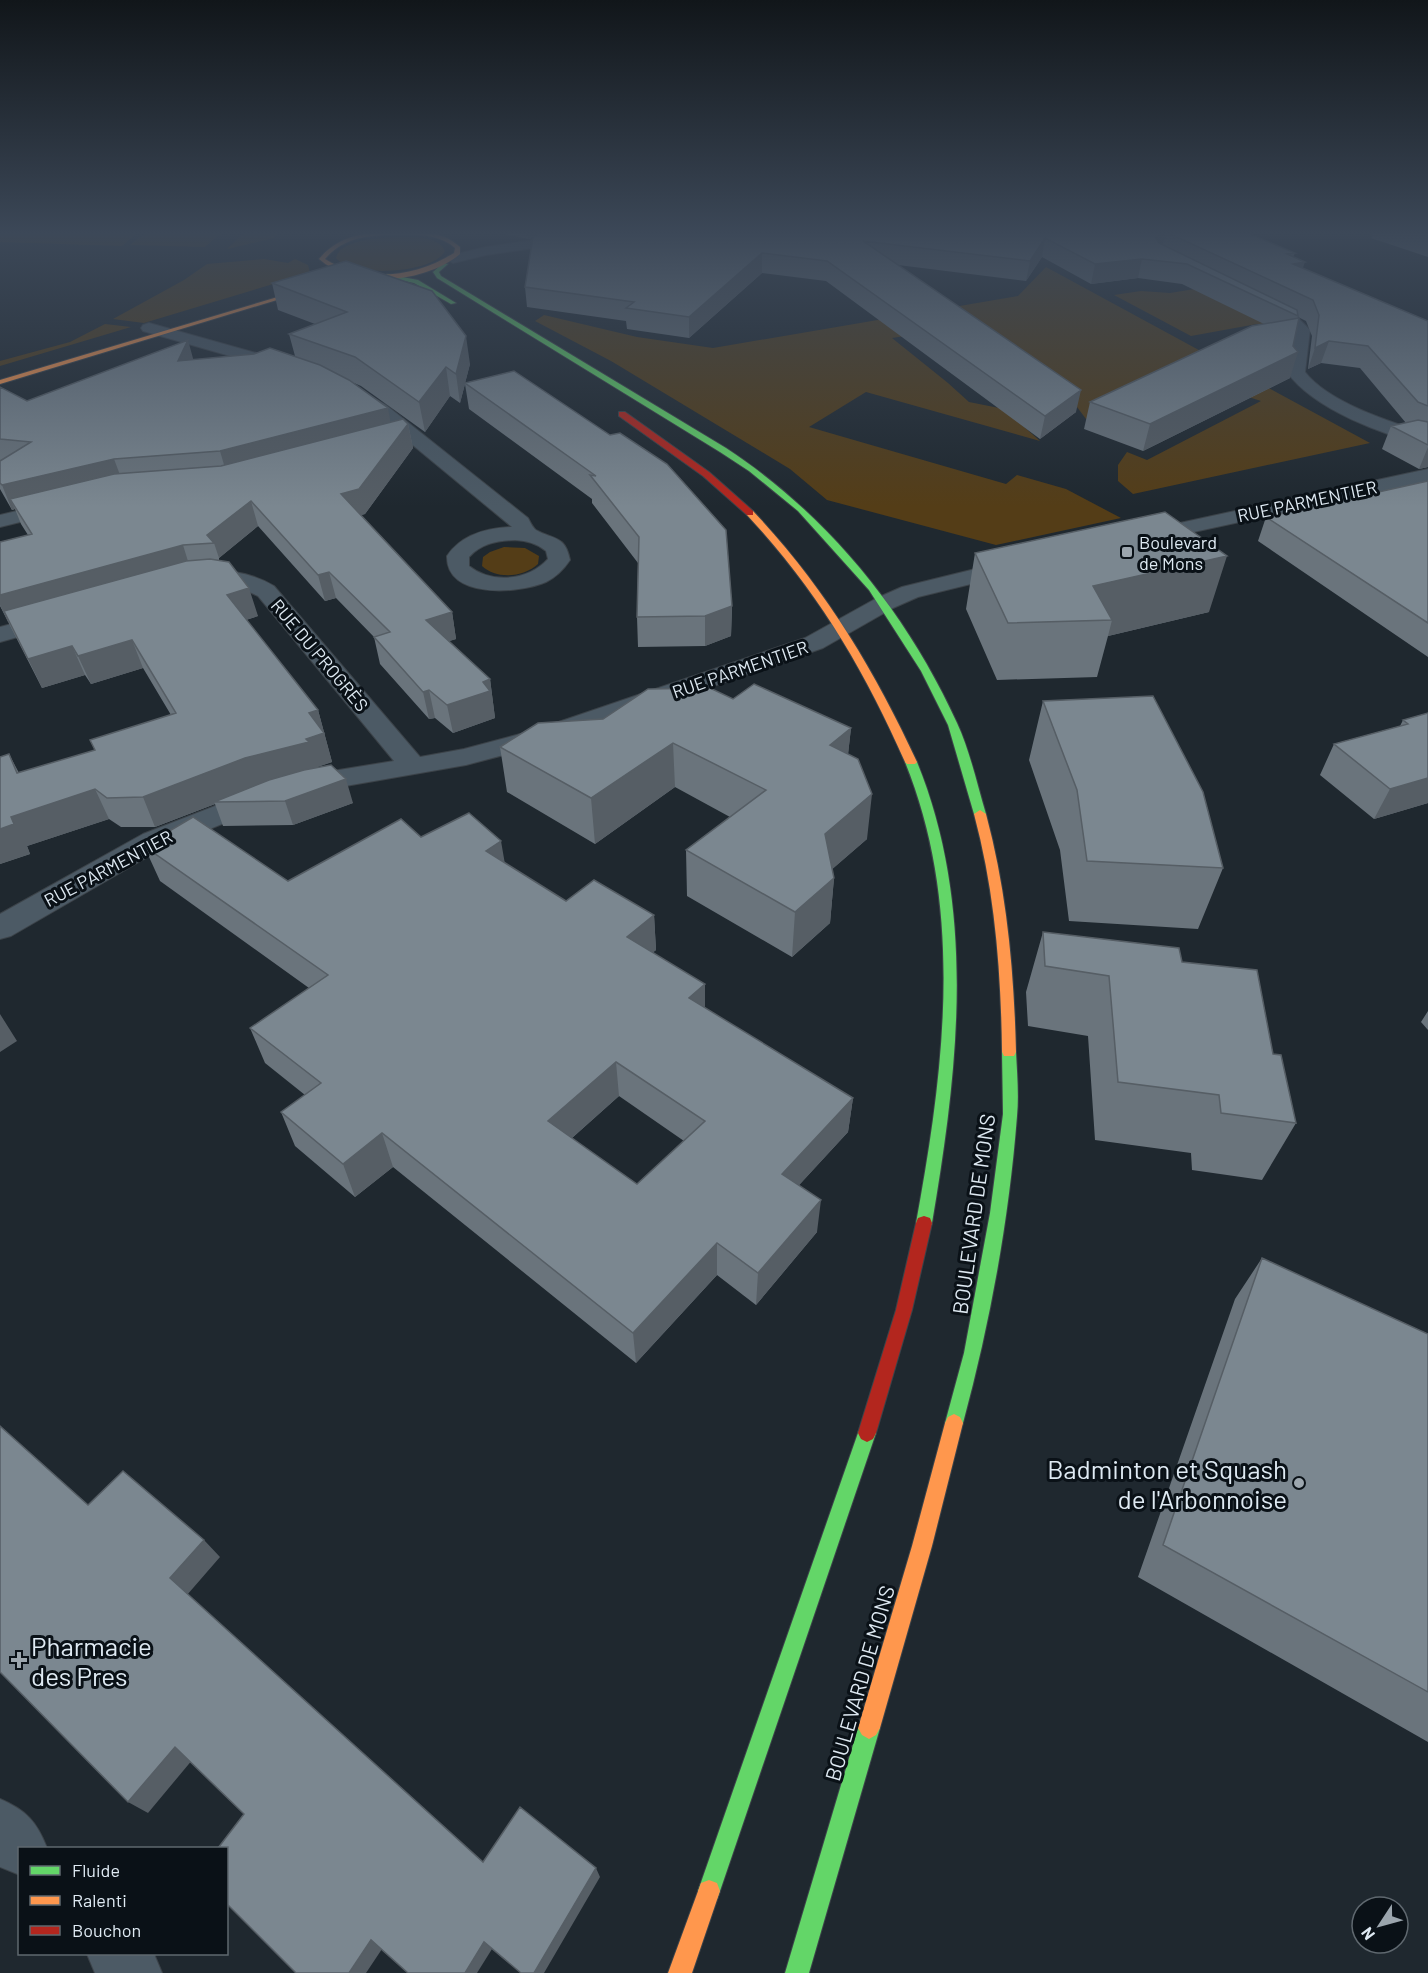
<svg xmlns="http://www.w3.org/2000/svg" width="1428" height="1973" font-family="Barlow,sans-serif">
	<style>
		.green { fill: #543d17 }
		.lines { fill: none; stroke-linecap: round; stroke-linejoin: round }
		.street-casing { stroke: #3c4349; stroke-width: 2 }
		.fast-casing { stroke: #3c4349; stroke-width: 2 }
		.slow-casing { stroke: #3c4349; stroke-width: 2 }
		.jam-casing { stroke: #3c4349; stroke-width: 2 }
		.street { fill: #4c5a65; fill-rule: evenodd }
		.fast { fill: #63d668; fill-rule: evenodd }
		.slow { fill: #ff974d; fill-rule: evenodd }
		.jam { fill: #b3261e; fill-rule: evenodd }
		.wall { fill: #6a747c; fill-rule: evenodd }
		.shaded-wall { fill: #565e65 }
		.building { fill: #7b8790; stroke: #565e65; stroke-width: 1.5; fill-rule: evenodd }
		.poi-dot { fill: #9ca6ae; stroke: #0a1117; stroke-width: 2 }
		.labels { text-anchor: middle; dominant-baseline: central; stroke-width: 6; stroke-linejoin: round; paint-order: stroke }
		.far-street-label { font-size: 18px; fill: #dfeaf3; stroke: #0a1117 }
		.far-poi-label { font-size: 18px; fill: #dfeaf3; stroke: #0a1117; text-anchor: start }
		.street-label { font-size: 21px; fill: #dfeaf3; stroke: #0a1117 }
		.near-poi-label { font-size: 26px; fill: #dfeaf3; stroke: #0a1117; text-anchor: end }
	</style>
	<rect width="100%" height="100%" fill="#1f282f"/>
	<!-- green -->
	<path class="green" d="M0 231H139L122 246 0 242Z
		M148 231H223L205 247 130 245Z
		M246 231H281L274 238 227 249Z
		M398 237C412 237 439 236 445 251 433 274 351 278 336 258 340 239 382 238 398 237Z
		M264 259 288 263 295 259 308 265 310 273 144 323 113 319 184 280 207 264Z
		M1046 267 1370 443 1133 494 1118 481V465L1127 452 1147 460 1261 401 1180 375 1086 419 1071 399 963 327 892 338 948 383 969 402 1004 409 1040 441 866 392 809 427 1006 484 1017 475 1066 489 1121 518 996 545 827 500 790 469 611 361 535 321 544 315 637 337 713 348 1018 296Z
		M1207 287 1287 328 1257 324 1191 336 1114 295 1141 291 1170 293Z
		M105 324 131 327 0 366V361L70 342Z
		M504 547 525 548 539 556 538 564C524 577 497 580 482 566L483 557 490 552Z"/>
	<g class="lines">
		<defs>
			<path id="street" d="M598 231H633L626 235 486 255 453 263 446 259 448 256 486 247Z
				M1258 299 1299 319 1310 330 1305 372C1329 403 1391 422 1428 434V446C1384 435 1314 410 1287 372L1294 331 1252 307 1250 304Z
				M149 323 292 363 295 367 292 371 286 372 143 331 141 328 143 325Z
				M351 385 386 405 528 518C530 522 533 528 536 530 554 540 565 535 570 560 564 569 556 577 546 582 518 594 446 599 447 556 462 534 487 528 512 527L374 413 345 394 342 390 345 386ZM515 540C527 541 536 543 546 551L548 559C528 581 492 584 469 566V557C482 543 497 541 515 540Z
				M1428 469V481L1143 543 1135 542 1132 537 1135 532 1143 531Z
				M62 500 69 502 72 506 69 510 0 527V515Z
				M1016 559 1024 561 1027 566 1024 571 918 597 893 608 823 648 553 742 466 765 311 792 276 802 163 848 11 936 0 939V914L143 834 256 790 308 775 394 761 258 596 234 585 190 584 187 579 190 574C218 567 249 571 274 586L420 757 464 749 535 730 805 638 877 598 902 587Z
				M56 612 64 614 68 619 64 624 0 642V627Z
				M0 1799C26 1810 37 1822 47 1848H20V1875L0 1867Z
				M87 1954H154L162 1973H95Z"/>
			<path id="fast" d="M443 263 448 264 439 272 441 276 726 448C828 515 907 613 957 723 970 751 977 784 986 814L984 817 980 818 974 814 948 725 921 671 869 590 798 511 749 471 720 452 437 278 433 272Z
				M387 274 418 280 456 303 451 304 414 283 385 277Z
				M911 759 917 762C977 909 958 1070 932 1223L930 1228 924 1230 918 1228 916 1223C944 1071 965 909 905 762Z
				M1009 1047 1014 1048 1016 1052C1017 1073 1019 1095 1017 1116 1009 1220 990 1323 963 1423L960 1429 954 1432 948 1429 945 1423 964 1353 990 1213 1003 1114 1002 1052 1004 1048Z
				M867 1424 873 1427 876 1433 720 1891 717 1899 709 1902 701 1899 698 1891 858 1433 861 1427Z
				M869 1717 876 1721 880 1728 809 1973H785L858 1728 862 1721Z"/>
			<path id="slow" d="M388 231C413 231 441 229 460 247V254C425 283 355 290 319 259 337 237 361 233 388 231ZM388 235C411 235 437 232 455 248L454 253C416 277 364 284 325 259 342 239 364 236 388 235Z
				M318 285 323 286 0 384V380Z
				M747 511H753C824 586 874 669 917 762L915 764H907L905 762C864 669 817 590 747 515Z
				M980 810 986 814C1007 892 1014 971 1016 1052L1014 1056H1004L1002 1052C1001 971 995 892 974 814Z
				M954 1414 960 1417 963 1423 932 1546 880 1728 876 1735 869 1739 862 1735 858 1728 912 1546 945 1423 948 1417Z
				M709 1880 717 1883 720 1891 692 1973H668L701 1883Z"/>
			<path id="jam" d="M619 412H625L709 472 753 511V515H747L703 476 619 416Z
				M924 1216 930 1218 932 1223 912 1310 876 1433 873 1439 867 1442 861 1439 858 1433 896 1310 916 1223 918 1218Z"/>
		</defs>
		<!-- street casing -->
		<use href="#street" class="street-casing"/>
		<!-- fast casing -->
		<use href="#fast" class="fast-casing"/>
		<!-- slow casing -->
		<use href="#slow" class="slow-casing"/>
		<!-- jam casing -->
		<use href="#jam" class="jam-casing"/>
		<!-- street -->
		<use href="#street" class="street"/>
		<!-- fast -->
		<use href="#fast" class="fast"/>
		<!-- slow -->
		<use href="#slow" class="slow"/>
		<!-- jam -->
		<use href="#jam" class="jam"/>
	</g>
	<!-- wall -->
	<path class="wall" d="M493 231H1243L1295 253 1293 257 1303 268 1428 321V467L1419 469 1382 449 1391 426 1406 423 1360 368 1321 363 1308 369 1312 336 1306 321 1298 317 1293 346 1290 378 1143 451 1084 429 1090 402 1264 324 1182 284 1138 278 1091 284 1042 257 1026 281 898 265 1076 412 1040 439 826 281 762 273 689 338 627 329 626 321 527 307 525 287 533 238 528 239Z
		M1374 231H1428V257L1371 238Z
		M346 261 470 364 465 383 514 371 732 606 731 636 705 646 638 647 637 617 638 563 592 503V499L469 409 465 384 460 403 450 396 425 432 361 386 354 383 391 423 408 424 413 448 365 514 361 515 452 612 456 639 449 641 490 679 495 718 453 733 435 718 429 719 380 664 374 637 336 598 325 601 258 526 219 558V561L258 616 246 620 318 710 332 762 317 767 353 803 293 825 223 826 215 804 155 827H121L109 819 27 846 30 854 0 864V757L9 754 19 773 95 750 171 715 143 668 91 684 85 675 42 688 0 606V542L28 535 21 524 15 509 12 510 0 489V387L27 401 193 360 295 356 289 334 315 324 278 310 272 283Z
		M1428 481V657L1258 541 1266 517Z
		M975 553 1209 612 1108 636 1097 677 997 680 966 609Z
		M733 699 851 728 848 754 867 839 832 869 834 878 830 923 792 957 687 896 686 850 730 817 675 787 595 844 507 792 500 747Z
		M1043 701 1223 868 1198 929 1069 921 1060 850 1029 760Z
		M1428 713V803L1374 819 1320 775 1334 744 1400 726 1403 720Z
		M421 837 504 863 566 901 654 915 656 950 653 952 705 1008 853 1098 848 1132 799 1185 817 1232 756 1305 717 1275 636 1363 393 1167 355 1197 295 1146 281 1112 305 1095 265 1063 250 1028 309 988 160 881 144 846 288 881ZM619 1096 684 1141 637 1184 572 1138Z
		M1043 932 1182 962 1273 1054 1296 1123 1262 1180 1192 1170 1191 1153 1095 1140 1088 1036 1028 1026 1026 992Z
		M1428 1011V1030L1421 1022Z
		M1262 1258 1428 1334V1742L1138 1577 1235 1299Z"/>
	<!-- shaded-wall -->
	<path class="shaded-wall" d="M527 231H583L528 239Z
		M1166 232 1161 251 1155 237Z
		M1045 238 1042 257 1026 281 1030 261Z
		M762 253V273L689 338V317Z
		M1142 259 1138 278 1091 284 1095 264Z
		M1305 262 1298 282 1293 264Z
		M466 336 470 364 460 403 456 374Z
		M188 340 194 362 178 361Z
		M1329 341 1321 363 1308 369 1315 348Z
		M1298 352 1290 378 1143 451 1150 424Z
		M446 367 450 396 425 432 419 402Z
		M1081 390 1076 412 1040 439 1045 416Z
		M388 408 392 431 227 475 220 451Z
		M408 424 413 448 365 514 347 519 341 494Z
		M1428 447V467L1419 469Z
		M114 459 123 483 10 499 15 509 12 510 2 485Z
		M251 501 258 526 219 558 214 543 207 535Z
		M183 545 191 571 8 622 0 605V595Z
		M1227 556 1209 612 1108 636 1112 620 1093 586Z
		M329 572 336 598 325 601 318 575Z
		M249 588 258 616 236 623 227 595Z
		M732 606 731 636 705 646V616Z
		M452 612 456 639 431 647 426 620Z
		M132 640 143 668 91 684 78 656Z
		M72 646 85 675 42 688 28 659Z
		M490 679 495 718 453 733 447 705 483 682Z
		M429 690 435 718 429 719 423 692Z
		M318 710 332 762 214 802 215 804 155 827 143 797 245 758 306 739 309 713Z
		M851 728 846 773 830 745Z
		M673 743 675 787 595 844 591 798Z
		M1428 778V803L1374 819 1390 789Z
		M346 779 353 803 293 825 285 801Z
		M95 789 109 819 27 846 30 854 0 864V829L11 817Z
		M872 794 867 839 821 879 825 834Z
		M501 841 507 876 486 851Z
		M834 878 830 923 792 957 795 912Z
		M654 915 656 950 630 972 627 937Z
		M705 984V1019L689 998Z
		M0 1014 17 1041 0 1052Z
		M616 1062 619 1096 554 1154 548 1121Z
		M853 1098 848 1132 779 1207 782 1174Z
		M382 1133 393 1167 355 1197 343 1164Z
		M821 1200 817 1232 756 1305 758 1273Z
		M717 1243V1275L636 1363 633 1333Z
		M204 1540 220 1557 187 1595 170 1578Z
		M175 1747 193 1759 148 1813 128 1802Z
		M596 1868 600 1877 544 1973H534Z
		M371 1940 384 1946 366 1973H349Z
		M484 1942 492 1949 477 1973H465Z"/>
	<!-- building -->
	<path class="building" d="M543 231H1243L1295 253 1287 254 1305 262 1293 264 1428 321V406L1418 402 1368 346 1329 341 1315 348 1319 315 1313 300 1166 232 1155 237 1159 243 1297 310 1298 316 1187 264 1142 259 1095 264 1045 238 1030 261 863 241 1081 390 1045 416 827 261 762 253 689 317 626 308 634 302 525 287 533 237Z
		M346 261 432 291 466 336 456 374 446 367 419 402 355 357 289 334 347 312 272 283Z
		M1299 318 1293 346 1298 352 1150 424 1090 402 1252 326Z
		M188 340 178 361 254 354 270 348 320 365 349 380 388 408 220 451 114 459 2 485 0 483V461L31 442 0 439V387L27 401Z
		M514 371 610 435 620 433 667 464 726 530 732 606 705 616 637 617 639 537 590 475 596 476 465 383Z
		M403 419 408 424 359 489 341 494 452 612 426 620 490 679 483 682 490 691 447 705 429 690 423 692 374 637 390 632 329 572 318 575 251 501 207 535 214 543 183 545 0 595V542L32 534 10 499 114 474 221 466Z
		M1418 420 1428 422V445L1391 426Z
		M1428 481V623L1266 517Z
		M1165 512 1227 556 1093 586 1112 620 1008 623 975 553Z
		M210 559 229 562 249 588 227 595 318 710 309 713 324 733 306 739 309 742 245 758 143 797 107 798 95 789 11 817 14 824 0 829V757L9 754 17 773 95 750 90 740 176 713 132 640 78 656 72 646 28 659 4 611 186 561Z
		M754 684 851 728 830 745 858 759 872 794 825 834 834 878 795 912 686 850 766 790 673 743 591 798 500 747 538 723 603 719 648 689 710 688 733 699Z
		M1153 696 1203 792 1223 868 1087 861 1077 790 1043 701Z
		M1428 713V778L1390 789 1334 744 1408 724 1403 720Z
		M331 765 346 779 285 801 214 802 269 780 304 770Z
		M469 813 501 841 486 851 566 901 594 880 654 915 627 937 705 984 689 998 853 1098 782 1174 821 1200 758 1273 717 1243 633 1333 382 1133 343 1164 281 1112 321 1083 250 1028 328 975 144 846 193 817 288 881 401 819 421 837ZM616 1062 705 1121 637 1184 548 1121Z
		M1043 932 1179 948 1182 962 1257 970 1273 1054 1281 1055 1296 1123 1221 1113 1219 1095 1118 1082 1109 976 1045 966Z
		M1262 1258 1428 1334V1692L1163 1545Z
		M0 1426 88 1505 123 1471 204 1540 170 1578 483 1862 520 1807 596 1868 534 1973H521L484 1942 465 1973H408L371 1940 349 1973H296L226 1903V1848H218L244 1814 175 1747 128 1802 0 1672Z"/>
	<!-- sky -->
	<linearGradient id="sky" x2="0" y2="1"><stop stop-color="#11161a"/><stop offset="0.46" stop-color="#3c4858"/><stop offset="1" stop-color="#3c4858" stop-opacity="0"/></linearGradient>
	<rect width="1428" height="507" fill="url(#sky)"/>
	<!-- markers -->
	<g class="poi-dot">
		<rect x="1121" y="546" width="12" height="12" rx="3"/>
		<circle cx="1299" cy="1483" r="6"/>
		<path d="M16 1651h6v6h6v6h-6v6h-6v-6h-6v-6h6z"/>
	</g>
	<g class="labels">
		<!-- far-street labels -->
		<g class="far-street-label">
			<text transform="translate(1307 501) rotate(-12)">RUE PARMENTIER</text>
			<text transform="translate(320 655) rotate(50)">RUE DU PROGRÈS</text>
			<text transform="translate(740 669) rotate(-19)">RUE PARMENTIER</text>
			<text transform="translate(108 868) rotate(-28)">RUE PARMENTIER</text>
		</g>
		<!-- far-poi labels -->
		<g class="far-poi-label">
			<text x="1139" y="542">Boulevard<tspan x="1139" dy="21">de Mons</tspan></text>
		</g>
		<!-- street labels -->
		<g class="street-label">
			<text transform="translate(973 1214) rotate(-82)">BOULEVARD DE MONS</text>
			<text transform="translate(859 1683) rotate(-74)">BOULEVARD DE MONS</text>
		</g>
		<!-- near-poi labels -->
		<g class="near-poi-label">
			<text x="1287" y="1468">Badminton et Squash<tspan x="1287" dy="30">de l'Arbonnoise</tspan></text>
			<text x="31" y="1645" text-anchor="start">Pharmacie<tspan x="31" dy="30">des Pres</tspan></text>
		</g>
	</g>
	<!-- legend -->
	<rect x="18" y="1847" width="210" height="108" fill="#0a1117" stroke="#5f686f" stroke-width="1.5"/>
	<rect x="30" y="1866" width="30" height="9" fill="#63d668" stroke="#5f686f" stroke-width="1.5"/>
	<text x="72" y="1877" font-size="18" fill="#dfeaf3">Fluide</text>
	<rect x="30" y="1896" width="30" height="9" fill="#ff974d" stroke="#5f686f" stroke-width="1.5"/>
	<text x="72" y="1907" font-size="18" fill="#dfeaf3">Ralenti</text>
	<rect x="30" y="1926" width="30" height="9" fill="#b3261e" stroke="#5f686f" stroke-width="1.5"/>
	<text x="72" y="1937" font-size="18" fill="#dfeaf3">Bouchon</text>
	<!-- north arrow -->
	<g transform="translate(1380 1925) rotate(234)"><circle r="28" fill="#0a1117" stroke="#5f686f" stroke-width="1.5"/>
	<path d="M0-4.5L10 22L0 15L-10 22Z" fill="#9ca6ae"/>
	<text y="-9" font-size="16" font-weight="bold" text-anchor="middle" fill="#dfeaf3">N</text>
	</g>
</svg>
